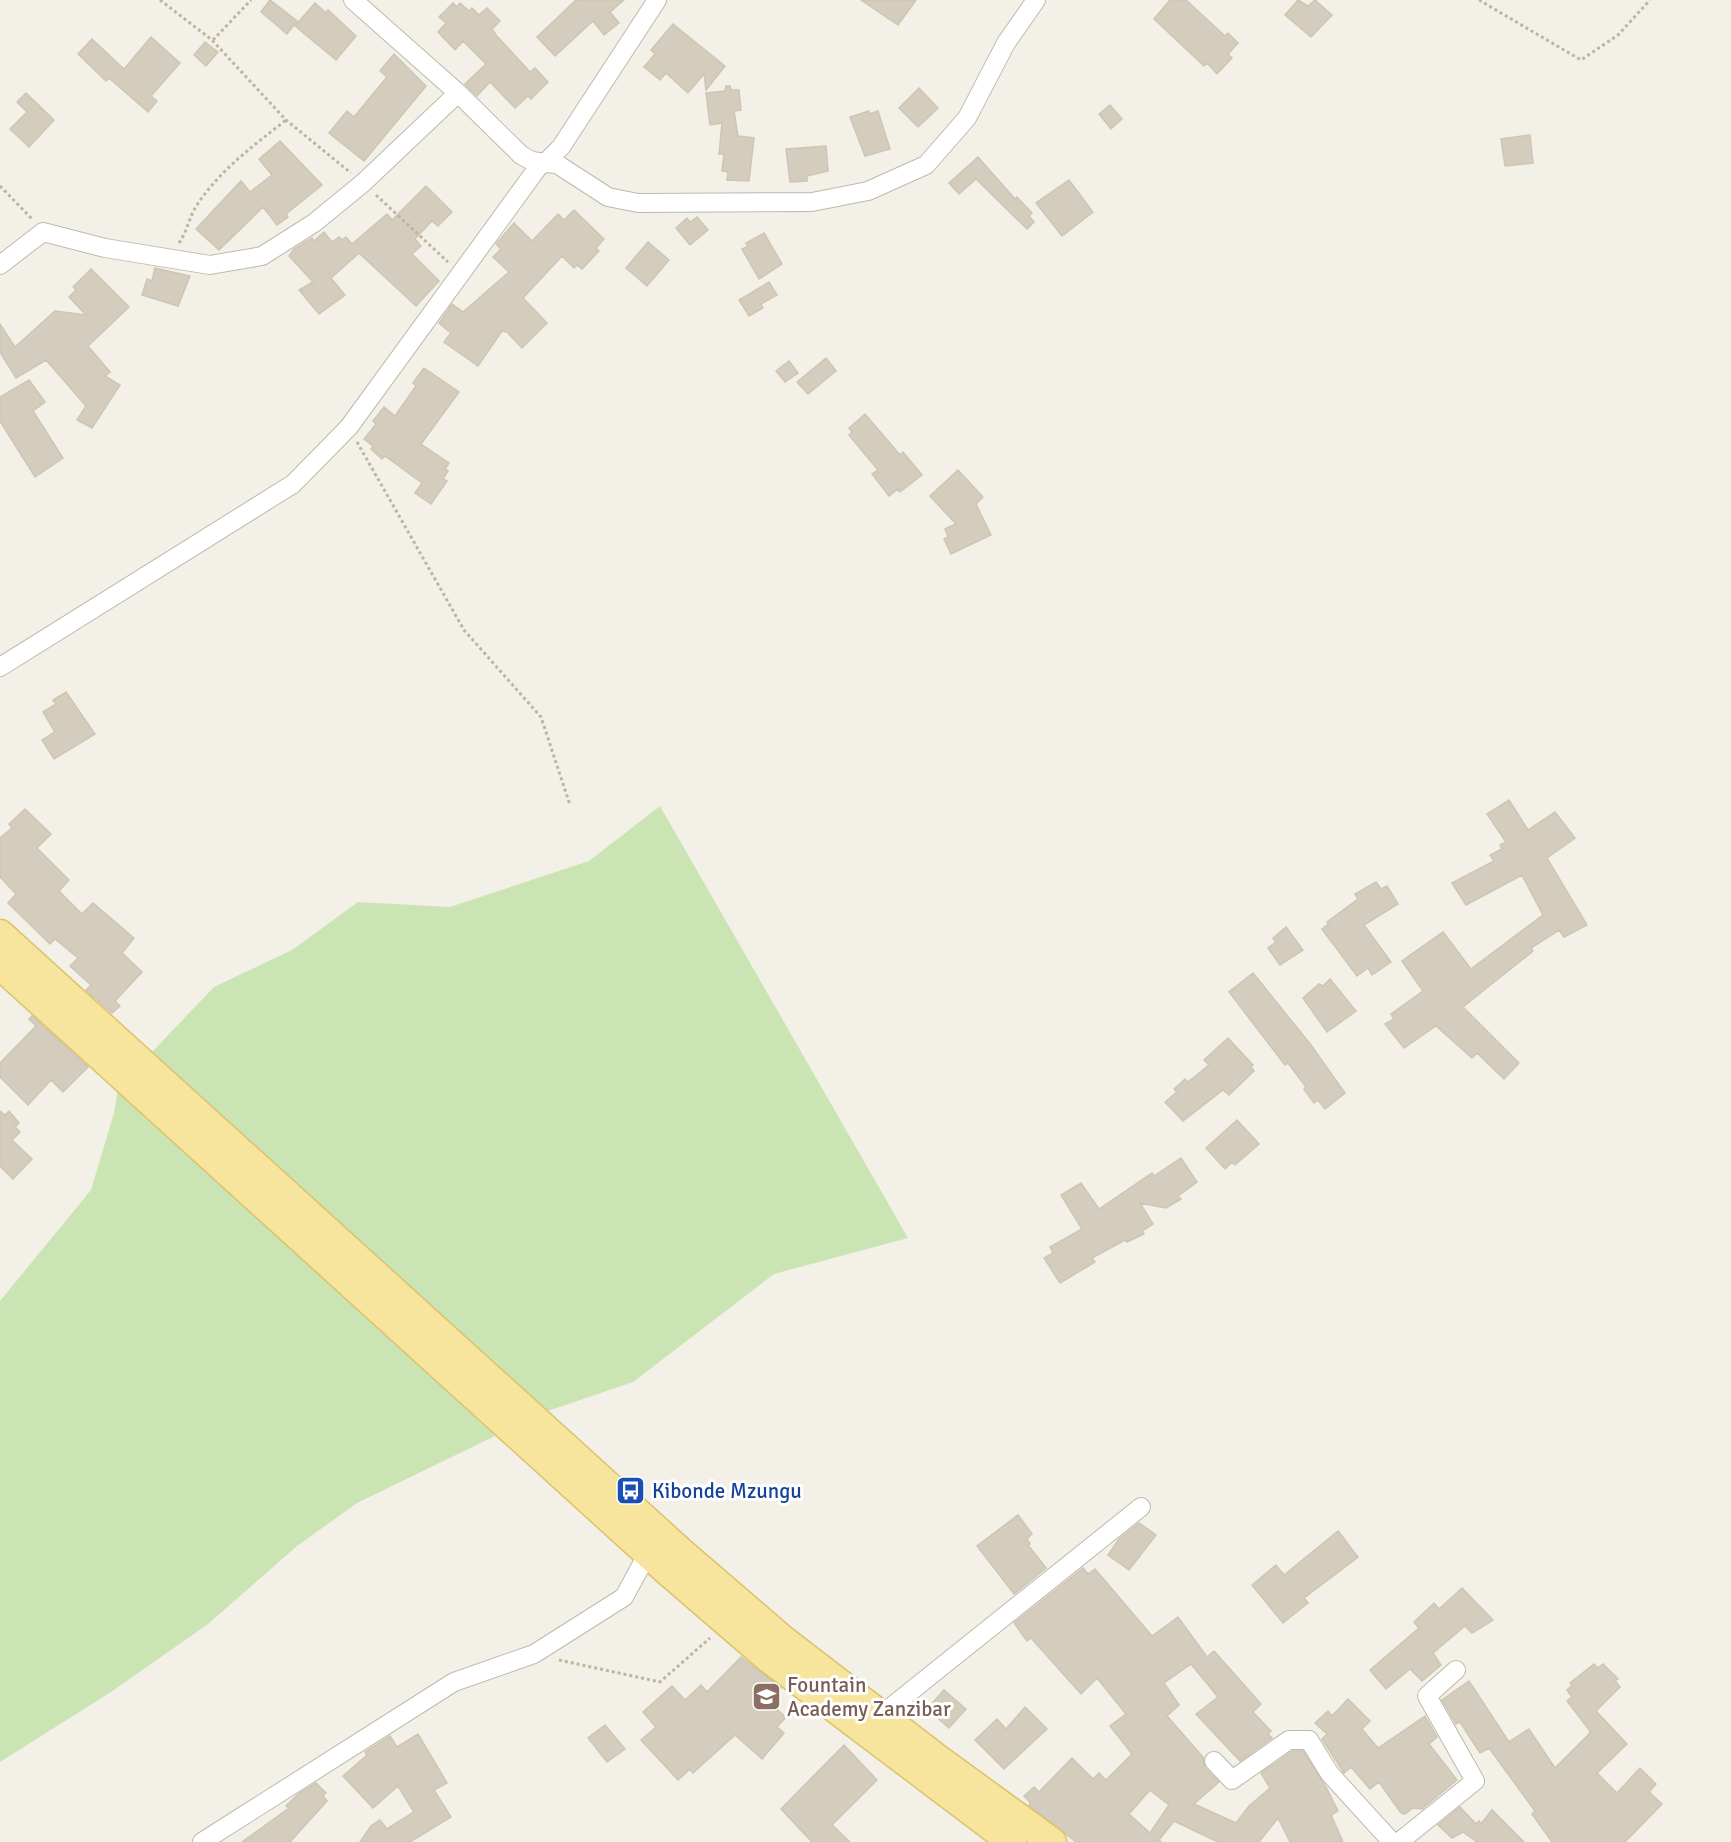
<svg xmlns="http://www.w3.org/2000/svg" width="1731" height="1842" font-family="Signika,sans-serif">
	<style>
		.green { fill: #cbe4b4 }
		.building { fill: #d4cdbe; stroke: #cec5b2; stroke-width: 1.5; fill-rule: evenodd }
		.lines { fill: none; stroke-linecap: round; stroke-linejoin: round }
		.minor-casing { stroke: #beb9ab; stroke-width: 20 }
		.primary-casing { stroke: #dcc26d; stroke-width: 31 }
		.path { stroke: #bfb59d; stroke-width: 3; stroke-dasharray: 3 3; stroke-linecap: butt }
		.minor { stroke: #fff; stroke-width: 18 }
		.primary { stroke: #f7e49d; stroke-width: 28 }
		.labels { text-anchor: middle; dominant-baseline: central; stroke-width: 6; stroke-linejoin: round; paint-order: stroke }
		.transit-label { font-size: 21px; fill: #164399; stroke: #fff; text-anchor: start }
		.education-label { font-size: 21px; fill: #785e54; stroke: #fff; text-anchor: start }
	</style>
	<rect width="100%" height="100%" fill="#f3f0e8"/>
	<!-- green -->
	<path class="green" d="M660 806 908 1238 774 1274 633 1382 539 1414 152 1052 214 987 292 950 358 902 450 907 589 861Z
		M119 1083 495 1436 357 1503 297 1546 208 1624 111 1692 0 1762V1301L91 1190 114 1113Z"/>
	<!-- building -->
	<path class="building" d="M270 0 297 21 287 34 261 12Z
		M576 0H624L610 12 619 23 604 35 593 21 555 56 537 37Z
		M861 0H916L898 25Z
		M1170 0H1186L1225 36 1228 33 1238 43 1228 54 1232 58 1217 74 1207 63 1204 66 1154 19Z
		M1298 0 1308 6 1315 0 1332 15 1311 37 1285 15Z
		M315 3 326 13 328 10 356 36 336 60 295 26Z
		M453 3 457 7 460 3 469 11 472 8 479 15 487 8 500 21 492 29 496 35 530 72 535 68 548 82 531 99 528 96 515 108 490 82 477 96 465 84 486 64 463 41 455 50 438 32 446 23 439 17Z
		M673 24 725 66 706 90 704 74 688 93 666 73 660 80 644 67 655 54 651 50Z
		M151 37 180 63 151 96 157 101 148 112 109 78 106 81 78 54 92 39 124 69Z
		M205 42 218 52 206 66 194 55Z
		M394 54 426 86 364 161 329 133 347 111 354 117 387 77 380 71Z
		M726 86H730L731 90H739L741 110 734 111 738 136 754 138 749 181 727 180 728 172 722 171 724 154H719L722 123 710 125 706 93 725 91Z
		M919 88 938 108 918 127 899 108Z
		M26 93 54 120 29 147 10 129 27 112 17 102Z
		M1110 105 1122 119 1111 129 1099 114Z
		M869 111V114L878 111 890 149 865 156 850 117Z
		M1530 135 1533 163 1505 166 1501 139Z
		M280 141 322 185 286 214 288 217 277 225 263 207 219 250 196 229 241 181 250 192 272 175 259 159Z
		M826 146 828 171 807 176V181L790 182 786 149Z
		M978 157 1015 199 1017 197 1032 213 1029 216 1034 222 1027 229 976 179 959 194 949 183Z
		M1069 180 1093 212 1062 236 1036 203Z
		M426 186 452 212 438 226 432 221 415 239 421 246 412 254 439 281 416 306 359 253 331 278 345 295 319 314 299 290 313 282 289 256 294 249 312 238 314 241 324 232 332 242 339 237 342 240 346 237 352 244 387 214 392 220Z
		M574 210 604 239 596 248 599 251 582 269 577 265 574 268 562 256 523 298 547 323 522 348 507 332 502 331 478 366 444 342 451 333 439 323 452 304 463 312 509 272 493 257 501 249 496 244 514 223 532 241 558 214 564 220Z
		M697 217 708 230 690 245 676 228 687 218 690 222Z
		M764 233 782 264 759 279 742 249 748 246 746 243Z
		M648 242 669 260 647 286 626 268Z
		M155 268 190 276 178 306 142 295 147 279 152 281Z
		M91 269 129 307 88 346 110 372 105 376 120 385 92 428 77 420 86 406 46 360 16 378 0 352V324L15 347 55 311 86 315 69 297 76 290 73 287Z
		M769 282 777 295 761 304 763 308 749 316 739 300Z
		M826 358 836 371 808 394 797 382Z
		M789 361 798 373 785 382 776 371Z
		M424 368 459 392 421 444 449 463 445 469 448 471 443 479 447 481 431 504 415 493 422 483 385 456 382 459 371 449 373 446 364 439 376 424 373 421 384 407 395 416 416 386 413 383Z
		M29 380 45 402 33 411 63 458 35 477 0 421V397Z
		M865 414 900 455 903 452 922 475 900 492 898 489 889 496 872 474 878 470 849 435 852 432 849 428Z
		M958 470 983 497 976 504 991 535 951 554 944 539 948 537 945 529 956 524 930 496Z
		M66 692 95 734 54 759 42 740 55 732 43 712 56 704 53 700Z
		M1509 800 1528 830 1555 812 1575 838 1547 858 1587 925 1564 937 1559 930 1531 948 1533 951 1463 1007 1519 1063 1504 1079 1477 1053 1472 1058 1436 1026 1404 1048 1385 1024 1394 1019 1391 1014 1423 991 1402 961 1443 932 1471 969 1543 915 1522 875 1466 905 1452 883 1494 861 1490 855 1502 849 1500 845 1506 842 1487 814Z
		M25 809 51 834 37 848 69 880 59 891 82 914 93 903 134 938 122 953 142 972 115 1001 120 1006 112 1013 86 990 91 985 70 966 78 958 55 939 50 944 8 903 16 894 0 877V838L12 828 9 824Z
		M1376 882 1381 889 1387 886 1398 904 1364 925 1391 962 1372 975 1368 968 1357 976 1322 929 1328 924 1327 922 1358 899 1355 894Z
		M1286 927 1303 950 1280 965 1268 948 1276 942 1273 938Z
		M1253 973 1311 1045 1345 1093 1325 1109 1318 1100 1314 1103 1304 1089 1306 1087 1288 1063 1285 1065 1229 992Z
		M1330 979 1356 1011 1327 1032 1303 998 1319 984 1323 986Z
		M32 1016 88 1067 63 1092 51 1080 28 1105 0 1077V1063L36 1026 29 1019Z
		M1228 1038 1253 1065 1251 1067 1254 1071 1229 1095 1223 1090 1183 1121 1165 1102 1177 1092 1174 1089 1185 1079 1188 1082 1209 1065 1204 1060Z
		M0 1111 5 1115 9 1111 19 1123 15 1127 20 1132 12 1140 32 1159 13 1179 0 1166Z
		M1237 1120 1259 1144 1235 1165 1232 1162 1225 1169 1206 1148Z
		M1181 1158 1197 1182 1178 1196 1181 1199 1166 1208 1140 1203 1153 1224 1142 1231 1144 1234 1127 1242 1125 1240 1092 1258 1095 1262 1060 1283 1044 1258 1053 1253 1050 1247 1082 1229 1061 1195 1081 1183 1099 1209 1152 1173 1154 1176Z
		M1018 1515 1032 1534 1027 1539 1030 1544 1028 1545 1046 1568 1014 1594 977 1546Z
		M1139 1523 1156 1535 1129 1570 1108 1555 1119 1539Z
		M1338 1531 1358 1557 1304 1598 1308 1603 1283 1623 1252 1585 1276 1565 1284 1575Z
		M1083 1568 1088 1574 1095 1569 1152 1636 1178 1617 1207 1657 1214 1651 1261 1704 1253 1712 1271 1731 1268 1734 1272 1738 1240 1761 1196 1714 1218 1697 1191 1664 1164 1683 1179 1705 1167 1716 1203 1757 1205 1768 1219 1782 1194 1804 1236 1823 1249 1806 1270 1788 1261 1773 1293 1751H1303L1326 1787 1338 1811 1331 1815 1343 1842H1290L1278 1818 1259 1842H1218L1174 1821 1159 1840 1161 1842H1076L1029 1805 1031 1803 1024 1796 1034 1787 1039 1792 1072 1758 1093 1779 1099 1773 1106 1780 1132 1754 1110 1726 1126 1714 1097 1678 1081 1694 1031 1638 1027 1641 1014 1623ZM1150 1790 1169 1805 1150 1833 1129 1814Z
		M1462 1588 1493 1620 1472 1633 1465 1626 1433 1653 1441 1665 1422 1681 1410 1669 1386 1689 1370 1670 1419 1628 1414 1622 1434 1603 1439 1609Z
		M741 1657 781 1688 768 1702 786 1717 777 1727 784 1733 762 1759 735 1735 693 1773 690 1769 678 1780 641 1740 656 1727 643 1712 672 1686 685 1700 701 1685 707 1692Z
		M1594 1664 1598 1668 1603 1664 1618 1679 1615 1681 1620 1687 1596 1711 1627 1744 1597 1773 1617 1793 1640 1768 1656 1784 1649 1792 1662 1804 1625 1842H1552L1532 1814 1535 1811 1489 1748 1480 1753 1460 1722 1456 1724 1442 1700 1469 1681 1509 1742 1529 1729 1555 1768 1589 1734 1590 1731 1567 1701 1572 1697 1567 1690 1572 1685 1570 1683Z
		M944 1690 966 1709 949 1728 927 1709Z
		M1348 1699 1370 1721 1362 1729 1378 1748 1425 1716 1437 1737 1429 1744 1457 1780 1422 1809 1413 1808 1405 1814 1401 1813 1379 1782 1370 1789 1351 1767 1344 1773 1322 1739 1327 1734 1315 1723 1328 1711 1332 1716Z
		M1025 1707 1047 1729 1004 1769 975 1740 997 1719 1006 1729Z
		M605 1725 625 1749 607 1762 588 1738Z
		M418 1734 447 1783 434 1790 451 1817 410 1842H360L371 1826 380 1820 387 1829 414 1812 398 1786 373 1808 343 1776 367 1755 365 1752 390 1736 397 1747Z
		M844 1745 877 1780 832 1825 850 1842H812L781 1809Z
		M316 1783 326 1793 323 1796 327 1801 290 1842H242L289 1808 286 1806 298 1794Z
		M1460 1807 1476 1824 1479 1821 1481 1824 1492 1810 1524 1842H1477L1463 1832 1452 1838 1438 1825Z"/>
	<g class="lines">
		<defs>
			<path id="minor" d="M353 0 458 93 521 155 532 161 545 163 561 147 657 0
				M0 265 43 232 105 248 210 265 262 256 314 223 363 183 458 93
				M0 667 293 484 349 427 539 166 545 163 557 164 608 197 638 203 812 202 868 191 926 165 967 118 1006 43 1036 0
				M881 1715 1141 1507
				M1214 1761 1232 1780 1289 1740H1309L1330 1774 1392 1842
				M202 1842 454 1682 534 1654 624 1597 648 1553
				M1399 1842 1475 1781 1427 1696 1456 1670"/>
			<path id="primary" d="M0 934 681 1552 782 1639 938 1759 1052 1842
				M0 965 665 1569 767 1657 1012 1842"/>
		</defs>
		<!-- minor casing -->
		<use href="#minor" class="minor-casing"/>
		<!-- primary casing -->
		<use href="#primary" class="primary-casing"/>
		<!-- path -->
		<path class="path" d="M160 0 212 40 286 120 351 173
			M1479 0 1581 60 1618 35 1650 0
			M213 40 251 0
			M0 186 32 219
			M376 195 448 262
			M179 243C187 232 189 217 197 205 220 170 253 146 286 120
			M357 442 464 630 541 717 570 805
			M559 1660 660 1682 710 1638"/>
		<!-- minor -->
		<use href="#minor" class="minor"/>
		<!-- primary -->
		<use href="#primary" class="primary"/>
	</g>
	<!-- icons -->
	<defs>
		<symbol id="bus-square" viewBox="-11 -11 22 22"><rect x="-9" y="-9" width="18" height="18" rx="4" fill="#1a4fb4" stroke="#fff"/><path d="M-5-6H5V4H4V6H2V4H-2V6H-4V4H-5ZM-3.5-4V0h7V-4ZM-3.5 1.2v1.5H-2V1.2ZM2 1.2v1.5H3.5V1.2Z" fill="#fff"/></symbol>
		<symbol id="school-square" viewBox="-11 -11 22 22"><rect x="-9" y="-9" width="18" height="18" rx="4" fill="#8d6e63" stroke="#fff"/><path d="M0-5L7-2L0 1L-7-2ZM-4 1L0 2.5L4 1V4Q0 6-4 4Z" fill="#fff"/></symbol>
	</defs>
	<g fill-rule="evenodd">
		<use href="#bus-square" x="614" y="1474" width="33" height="33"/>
		<use href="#school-square" x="750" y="1680" width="33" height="33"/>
	</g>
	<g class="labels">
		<!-- transit labels -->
		<g class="transit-label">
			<text x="652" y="1491">Kibonde Mzungu</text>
		</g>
		<!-- education labels -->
		<g class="education-label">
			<text x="787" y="1685">Fountain<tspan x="787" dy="24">Academy Zanzibar</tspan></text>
		</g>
	</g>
</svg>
